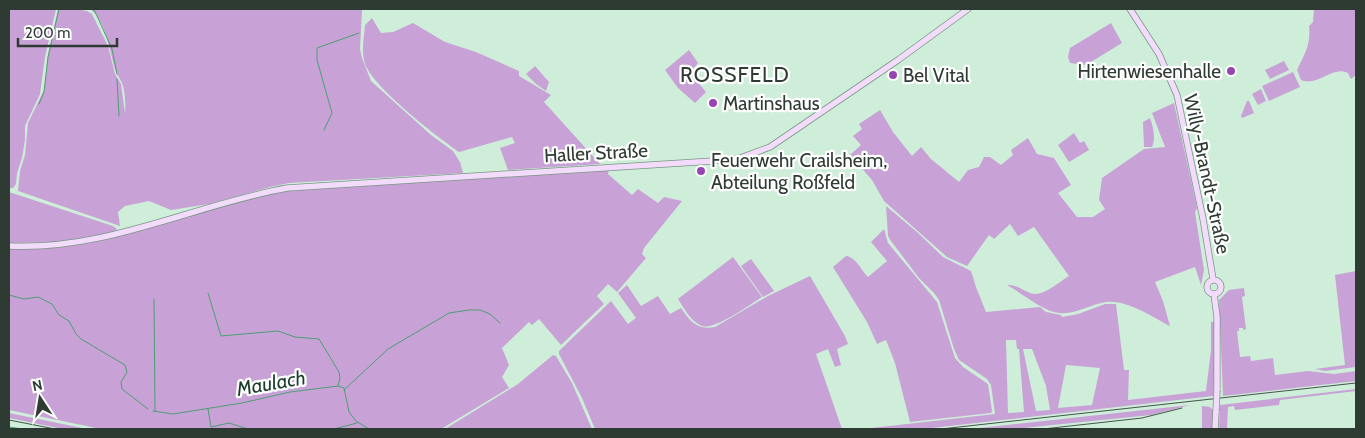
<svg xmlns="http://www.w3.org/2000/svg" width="1365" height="438" font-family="Cabin,sans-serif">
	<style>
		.green { fill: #c8a2d6; fill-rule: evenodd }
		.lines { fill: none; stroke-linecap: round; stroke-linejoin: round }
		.stream { stroke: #4c9e71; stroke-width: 1 }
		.secondary-casing { stroke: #799784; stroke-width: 7 }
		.secondary { stroke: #f3dbfb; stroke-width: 5.5 }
		.rail { stroke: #45554b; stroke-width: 1 }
		.secondary-bridge-casing { stroke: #799784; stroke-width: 7; stroke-linecap: butt }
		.secondary-bridge { stroke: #f3dbfb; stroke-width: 5.5 }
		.poi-dot { fill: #9845b4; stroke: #fff; stroke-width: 2 }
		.labels { text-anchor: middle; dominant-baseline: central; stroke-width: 4.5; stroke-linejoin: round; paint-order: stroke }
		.poi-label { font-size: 19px; fill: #2e3b33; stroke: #fff; text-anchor: start }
		.street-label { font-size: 19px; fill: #2e3b33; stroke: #fff }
		.water-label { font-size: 20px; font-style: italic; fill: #193d29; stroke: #fff }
		.quarter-label { font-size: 21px; letter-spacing: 1px; fill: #2e3b33; stroke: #fff }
	</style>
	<rect width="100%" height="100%" fill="#ceeed9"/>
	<!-- green -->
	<path class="green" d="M9 9H56L45 57 40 94 25 126V140L22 158 17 173 16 184 13 188H9Z
		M58 9H76L87 11 92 14 108 46 115 74 121 84 125 113C126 105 125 90 122 83 120 78 116 74 115 69 110 52 105 19 90 9H362L360 49 362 58 371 81 431 135 453 151 460 162 463 173 289 183 270 187 209 204 171 210 149 201 125 206 118 212 120 226 18 191 20 171 25 155 28 123 44 90 48 55Z
		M1314 9H1356V75L1351 79 1348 73C1333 65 1318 87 1301 80L1297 70C1305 53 1311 45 1309 26L1313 22Z
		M372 18 381 33 393 32 413 23 445 42 476 52 519 71V76L551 95 544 102 600 164 508 170 500 148 515 143 512 137 459 152C436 136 374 88 365 64 361 51 364 38 365 25Z
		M1111 23 1122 43 1086 65 1070 63 1068 57 1070 48Z
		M689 50 698 63 690 73 706 92 695 103 678 88 665 70Z
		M1284 61 1289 70 1270 79 1265 70Z
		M535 66 549 82 546 91 536 84 526 74Z
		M1293 72 1300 87 1269 101 1262 86Z
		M1261 89 1266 101 1258 105 1252 94Z
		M1247 101H1249L1254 113 1242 118 1241 116Z
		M1174 103 1197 208 1195 212 1204 270 1201 285 1195 267 1155 282 1163 301 1170 326C1153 317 1126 299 1106 302 1087 305 1073 317 1054 312 1041 309 1020 292 1007 285 1016 284 1021 290 1030 293 1042 298 1059 282 1069 276L1034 227 1018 236 1010 224 994 239 989 235 967 266 947 257 884 201 872 180 850 155 861 145 853 136 862 129 859 124 880 110 893 132 912 156 921 147 931 159 959 182 968 170 979 167 984 157H990L1001 165 1013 155 1011 150 1028 138 1037 154 1054 158 1071 185 1058 193 1077 217H1093L1105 209 1099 200 1102 178 1144 149 1165 147 1152 113Z
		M1150 118C1153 126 1156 138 1152 147H1144L1143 122Z
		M1074 133 1080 143 1084 141 1089 150 1069 162 1058 145Z
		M609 169 608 174 632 195 638 189 658 203 664 197 682 201 644 248 642 254 646 258 617 292 608 284 597 296 604 304 561 345 539 319 532 325 529 322 502 348 509 365 502 377 509 388 441 429H101L9 410V247L73 245 255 197 295 189Z
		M9 192 113 226 117 229 114 232 63 242 9 243Z
		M886 206 917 232 943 257 971 271 976 287 986 312 1040 307 1046 312 1061 315 1062 317 1078 314 1105 304H1116L1124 370H1129L1128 400 1206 391 1211 350V322H1214L1215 377 1213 396 923 429H863L995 414 991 385 987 379 959 360 954 349 939 300 934 293 919 278 891 241 888 236ZM1006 340H1016L1017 349H1019L1024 412 1008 413ZM1023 349H1032L1046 386 1050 410 1036 411ZM1066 365 1100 368 1092 405 1058 408Z
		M884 229 888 243 937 302 955 358 963 367 988 384 992 411 991 413 910 422 895 363 886 340 877 344 867 322 833 267 846 256C856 257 861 270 868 277L887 261 871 242Z
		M733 257 762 297C749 305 716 330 702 326 691 322 684 308 678 299Z
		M751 259 774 291 763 297 741 266Z
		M1356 271V367L1325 371 1315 369 1345 365 1335 275Z
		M810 276 845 336 848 344 837 349 841 365 835 367 828 349 816 354 842 429H595L582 398 559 354V351L611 301 628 324 636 318 618 293 627 285 641 306 658 296 670 314 681 308C691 322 696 330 715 327L768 296Z
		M1244 288 1245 296 1242 297 1246 329 1243 330V328H1239V331H1237L1240 357 1250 356 1251 361 1273 358 1275 375 1308 371 1334 374 1356 371V381L1223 396 1219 300 1229 290Z
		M553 355 556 356 572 383 592 429H445L518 384Z
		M1356 389V391L1280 400 1279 405 1235 410 1234 406 1228 407 1227 429H1219L1220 405Z
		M1190 405 1151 415 1014 429H970Z
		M1202 406 1210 407 1214 411 1212 429H1202Z
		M9 413 87 429H63L9 418Z"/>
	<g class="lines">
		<!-- stream -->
		<path class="stream" d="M90 9 94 10 97 16 112 49 117 74
			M117 79 119 116
			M39 104 44 92 48 57 59 9
			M324 130 332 113 317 60V48L359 33
			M208 293 221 336 278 331 295 337 319 339 339 372 340 378 338 386
			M9 295 24 299 38 297 52 304 59 315 69 321 76 334 81 339 125 365 127 372 121 382 122 389 148 409
			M154 299 155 411
			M344 390 388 349 449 313 469 310H480L490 314 500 323
			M208 409 211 427 229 423 248 429
			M153 411 173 414 242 403 290 392 338 386 344 388 349 412 356 421 369 429
			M9 427 22 429
			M334 429 357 423"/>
		<defs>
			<path id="secondary" d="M1130 9 1159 54 1177 95 1203 219 1213 279
				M9 246C106 251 193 205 287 188L713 161 740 158 770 147 898 60 968 9
				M1207 287a7 7 0 1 1 14 0a7 7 0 1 1-14 0Z
				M1214 294 1217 317V390
				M1215 429 1216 411"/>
		</defs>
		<!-- secondary casing -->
		<use href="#secondary" class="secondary-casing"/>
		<!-- secondary -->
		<use href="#secondary" class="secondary"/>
		<!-- rail -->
		<path class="rail" d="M9 420 55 429
			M941 429 1356 383
			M1043 429 1142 418 1182 408"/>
		<defs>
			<path id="secondary-bridge" d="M1216 411 1217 390"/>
		</defs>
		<!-- secondary-bridge casing -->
		<use href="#secondary-bridge" class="secondary-bridge-casing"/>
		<!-- secondary-bridge -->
		<use href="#secondary-bridge" class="secondary-bridge"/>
	</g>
	<!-- markers -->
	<g class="poi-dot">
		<circle cx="1231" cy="71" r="5"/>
		<circle cx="893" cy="75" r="5"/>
		<circle cx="713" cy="103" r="5"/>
		<circle cx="701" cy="171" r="5"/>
	</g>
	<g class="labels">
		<!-- poi labels -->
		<g class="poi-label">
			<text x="1221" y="71" text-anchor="end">Hirtenwiesenhalle</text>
			<text x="903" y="75">Bel Vital</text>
			<text x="723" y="103">Martinshaus</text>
			<text x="711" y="160">Feuerwehr Crailsheim,<tspan x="711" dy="22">Abteilung Roßfeld</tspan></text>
		</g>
		<!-- street labels -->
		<g class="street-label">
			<text transform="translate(596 153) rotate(-3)">Haller Straße</text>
			<text transform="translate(1207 174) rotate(78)">Willy-Brandt-Straße</text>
		</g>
		<!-- water labels -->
		<g class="water-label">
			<text transform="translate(271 383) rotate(-10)">Maulach</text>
		</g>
		<!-- quarter labels -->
		<g class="quarter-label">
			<text x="735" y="74">ROSSFELD</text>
		</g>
	</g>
	<!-- border -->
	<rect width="1365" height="438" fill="none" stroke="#2e3b33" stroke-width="20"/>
	<!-- north arrow -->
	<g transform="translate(40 398) rotate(348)" stroke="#ffffff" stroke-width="4" paint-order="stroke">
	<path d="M0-4L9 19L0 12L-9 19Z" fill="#2e3b33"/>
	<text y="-8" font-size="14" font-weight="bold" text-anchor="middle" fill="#2e3b33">N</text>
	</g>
	<!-- scale -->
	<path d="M18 38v8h99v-8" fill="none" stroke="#2e3b33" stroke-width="2.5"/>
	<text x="25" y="38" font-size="15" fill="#2e3b33" stroke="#ffffff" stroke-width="4" paint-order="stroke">200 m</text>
</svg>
